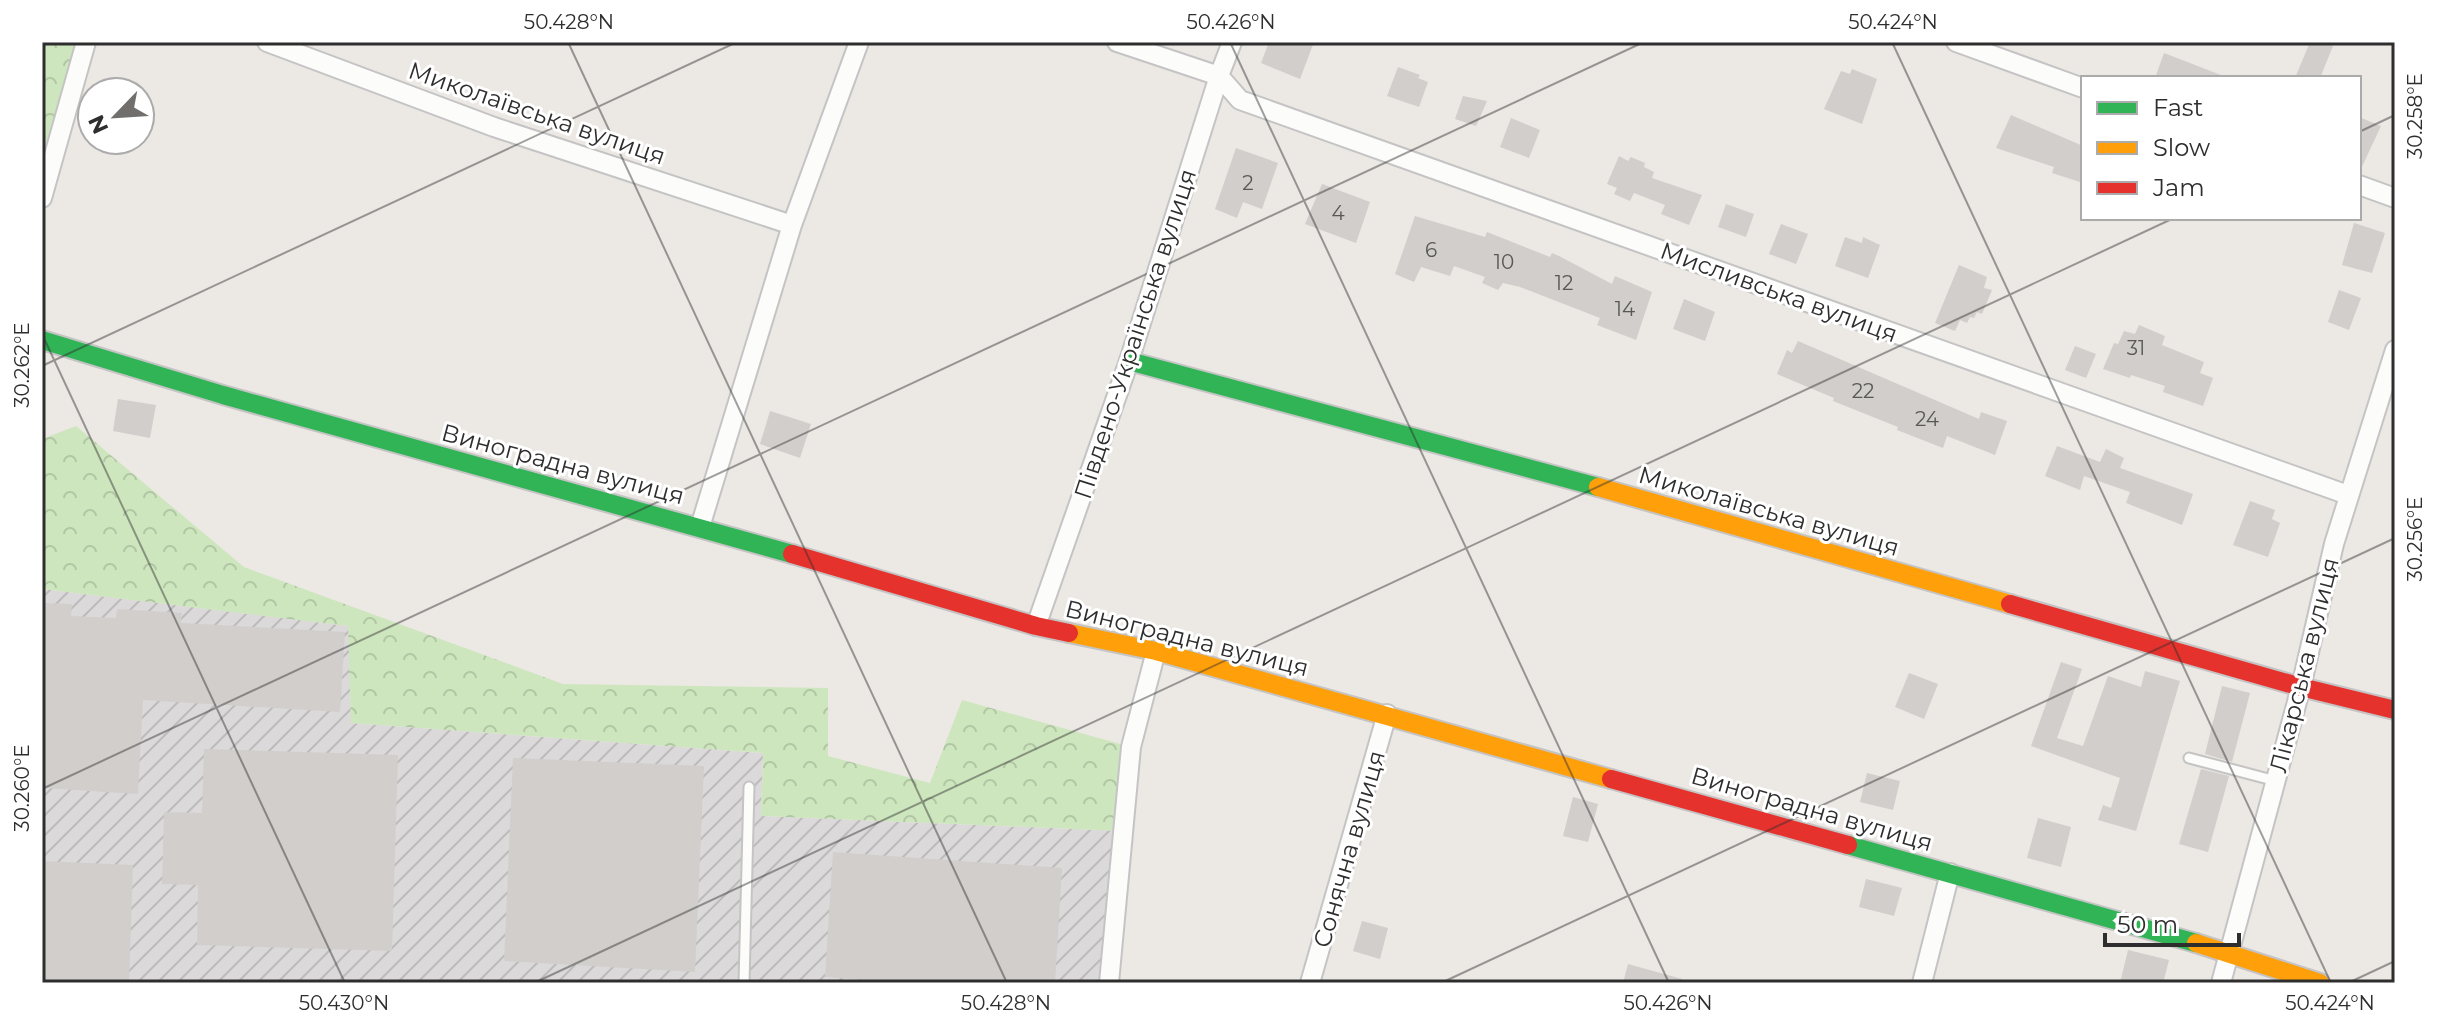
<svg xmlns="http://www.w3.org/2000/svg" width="2437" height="1025" font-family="Montserrat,sans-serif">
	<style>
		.industrial { fill: url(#industrial-furrows) }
		.forest { fill: url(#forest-crowns) }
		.building { fill: #d1cecb }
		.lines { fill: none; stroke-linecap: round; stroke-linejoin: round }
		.lane-casing { stroke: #c5c4c5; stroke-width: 13 }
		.street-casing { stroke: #c5c4c5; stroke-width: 22 }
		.fast-casing { stroke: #c5c4c5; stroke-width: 22 }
		.slow-casing { stroke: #c5c4c5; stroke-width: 22 }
		.jam-casing { stroke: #c5c4c5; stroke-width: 22 }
		.lane { stroke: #fcfcfb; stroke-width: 9 }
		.street { stroke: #fcfcfb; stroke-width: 18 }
		.fast { stroke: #30b455; stroke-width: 18 }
		.slow { stroke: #ff9f0a; stroke-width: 18 }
		.jam { stroke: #e5322d; stroke-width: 18 }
		.ticks { fill: none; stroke: #2e2e2e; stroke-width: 2; stroke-opacity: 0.45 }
		.labels { text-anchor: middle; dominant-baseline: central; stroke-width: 6; stroke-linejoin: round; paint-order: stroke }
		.number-label { font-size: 20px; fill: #585857 }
		.street-label { font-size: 24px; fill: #2e2e2e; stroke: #fff }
		.neatline { fill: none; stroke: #2e2e2e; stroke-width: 3 }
		.ticks-label { font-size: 20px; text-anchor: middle; fill: #2e2e2e }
	</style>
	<defs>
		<pattern id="industrial-furrows" width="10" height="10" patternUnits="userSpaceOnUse" patternTransform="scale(2)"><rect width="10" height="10" fill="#dcd9db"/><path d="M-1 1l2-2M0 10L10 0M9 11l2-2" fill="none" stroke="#bdbbbc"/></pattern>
		<pattern id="forest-crowns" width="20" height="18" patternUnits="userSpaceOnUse" patternTransform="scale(2)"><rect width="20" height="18" fill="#cee6be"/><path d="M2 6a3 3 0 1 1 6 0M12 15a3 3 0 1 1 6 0" fill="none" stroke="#b1c6a4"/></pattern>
	</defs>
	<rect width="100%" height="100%" fill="#ece8e4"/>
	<!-- industrial -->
	<path class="industrial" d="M42 589 349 626 351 723 763 753 761 816 1122 831 1109 983H42Z"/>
	<!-- forest -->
	<path class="forest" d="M42 42H81L42 181Z
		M76 426 244 567 563 684 828 688V756L930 783 962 700 1131 747 1122 831 761 816 763 753 351 723 348 626 42 589V439Z"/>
	<!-- building -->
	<path class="building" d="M1269 42H1314L1300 79 1261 63Z
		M2310 42H2323L2333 46 2320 78H2295Z
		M2164 53 2226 77 2225 78H2155Z
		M1398 67 1420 75 1418 78 1428 82 1419 107 1387 96Z
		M1852 69 1877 79 1862 124 1824 109 1841 71 1850 74Z
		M1463 96 1487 101 1476 126 1455 119Z
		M2011 115 2083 146V183L2052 173 2054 167 1996 148Z
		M2359 117 2381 126 2359 173Z
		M1511 118 1540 130 1529 158 1500 147Z
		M1236 148 1278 163 1262 209 1243 202 1237 218 1215 209Z
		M1619 156 1628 161 1631 157 1645 163 1644 167 1654 172 1652 178 1702 195 1689 225 1661 214 1665 205 1634 193 1630 201 1614 194 1617 188 1607 184Z
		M1322 184 1370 202 1356 243 1305 224Z
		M1726 204 1754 214 1746 237 1718 227Z
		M1415 216 1485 237 1487 232 1550 257 1552 253 1559 256 1612 284 1615 276 1652 292 1636 340 1597 325 1600 318 1520 287 1503 283 1498 290 1482 283 1485 277 1454 266 1450 276 1421 267 1414 282 1395 274Z
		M2354 223 2385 233 2372 273 2342 265Z
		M1781 224 1808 234 1796 264 1769 254Z
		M1845 237 1862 243 1863 237 1880 245 1868 278 1835 266Z
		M1959 265 1987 277 1984 288 1992 290 1982 314 1977 312 1974 318 1970 317 1967 323 1960 320 1955 331 1935 323Z
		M2339 290 2361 298 2349 330 2328 322Z
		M1684 299 1715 312 1705 341 1673 329Z
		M2139 325 2165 336 2162 345 2204 362 2200 373 2213 378 2203 406 2163 392 2165 386 2131 375 2130 378 2103 369 2114 343 2118 344 2124 331 2135 334Z
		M1798 341 1979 419 1981 412 2007 421 1995 455 1947 436 1943 448 1897 430 1898 427 1833 401 1834 398 1777 374 1787 350 1792 353Z
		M2075 346 2096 354 2086 378 2065 370Z
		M118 399 156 405 150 438 113 431Z
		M770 411 811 424 800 458 760 444Z
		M2057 446 2100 462 2106 449 2124 458 2120 468 2193 494 2182 525 2126 503 2130 492 2084 476 2080 490 2045 476Z
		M2250 501 2275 510 2272 519 2280 523 2268 557 2233 545Z
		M42 603 72 604 71 616 116 618 117 609 182 613 181 623 345 632 340 712 143 700 138 794 42 788Z
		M2061 662 2082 669 2057 738 2083 746 2108 676 2141 687 2145 671 2180 681 2136 831 2098 820 2103 805 2111 808 2120 778 2031 746Z
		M1909 673 1938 684 1924 719 1895 707Z
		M2222 686 2250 693 2232 762 2205 754Z
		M204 749 398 755 392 951 197 945 198 885 162 884 164 812 202 813Z
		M513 758 704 766 695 972 504 961Z
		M2201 769 2229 776 2208 852 2179 844Z
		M1867 773 1900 781 1893 810 1860 802Z
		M1573 797 1598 804 1588 842 1563 836Z
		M2038 818 2071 827 2061 867 2027 858Z
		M833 852 1062 868 1055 983H907L825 977Z
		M42 861 133 865 129 983H42Z
		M1866 879 1902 888 1894 916 1859 907Z
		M1362 921 1388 928 1380 959 1353 951Z
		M2128 950 2169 960 2163 983H2120Z
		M1628 964 1682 979 1681 983H1623Z"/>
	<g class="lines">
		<defs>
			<path id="lane" d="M2189 758 2276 781
				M744 983 749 787"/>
			<path id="street" d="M267 42 494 127 792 225
				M1117 42 1219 76
				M1956 42 2083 88
				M1219 76 1240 100 2348 495
				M2359 185 2395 198
				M42 198 86 42
				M700 527 792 225 859 42
				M1036 626 1129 361 1219 76 1232 42
				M1109 983 1131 747 1156 651
				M1310 983 1387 714
				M1922 983 1950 873
				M2221 983 2301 687 2334 544 2395 350"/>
			<path id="fast" d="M42 340 223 395 792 554
				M1129 361 1598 487
				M1848 845 2196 943"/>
			<path id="slow" d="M1598 487 2010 604
				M1069 633 1156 651 1611 779
				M2196 943 2320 983"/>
			<path id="jam" d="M792 554 1036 626 1069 633
				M2010 604 2301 687 2395 710
				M1611 779 1848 845"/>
		</defs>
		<!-- lane casing -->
		<use href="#lane" class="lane-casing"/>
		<!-- street casing -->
		<use href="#street" class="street-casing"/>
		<!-- fast casing -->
		<use href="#fast" class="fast-casing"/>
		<!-- slow casing -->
		<use href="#slow" class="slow-casing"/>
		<!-- jam casing -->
		<use href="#jam" class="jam-casing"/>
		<!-- lane -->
		<use href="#lane" class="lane"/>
		<!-- street -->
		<use href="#street" class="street"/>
		<!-- fast -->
		<use href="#fast" class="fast"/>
		<!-- slow -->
		<use href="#slow" class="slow"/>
		<!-- jam -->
		<use href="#jam" class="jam"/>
	</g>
	<!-- ticks -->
	<path class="ticks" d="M568 42 1007 983M1230 42 1669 983M1892 42 2331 983M2359 132 2395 115M42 334 345 983M42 366 737 42M42 789 1644 42M534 983 2174 218M1441 983 2395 538M2348 983 2395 961"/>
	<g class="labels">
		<!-- number labels -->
		<g class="number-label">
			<text x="1248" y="183">2</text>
			<text x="1338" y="213">4</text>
			<text x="1431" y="250">6</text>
			<text x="1504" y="262">10</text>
			<text x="1564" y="283">12</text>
			<text x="1625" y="309">14</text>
			<text x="2136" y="348">31</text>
			<text x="1863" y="391">22</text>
			<text x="1927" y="419">24</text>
		</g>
		<!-- street labels -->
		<g class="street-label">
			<text transform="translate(537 113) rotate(19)">Миколаївська вулиця</text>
			<text transform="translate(1779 292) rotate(20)">Мисливська вулиця</text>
			<text transform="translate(1135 334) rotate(-72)">Південо-Українська вулиця</text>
			<text transform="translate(563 464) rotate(15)">Виноградна вулиця</text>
			<text transform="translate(1769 511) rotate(16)">Миколаївська вулиця</text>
			<text transform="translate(1187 638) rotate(14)">Виноградна вулиця</text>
			<text transform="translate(2304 665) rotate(-76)">Лікарська вулиця</text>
			<text transform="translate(1812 809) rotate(16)">Виноградна вулиця</text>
			<text transform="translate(1349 849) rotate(-74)">Сонячна вулиця</text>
		</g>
	</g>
	<!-- border -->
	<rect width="2437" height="1025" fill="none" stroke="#ffffff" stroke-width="88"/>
	<!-- legend -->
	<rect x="2081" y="76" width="280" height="144" fill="#ffffff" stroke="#ababab" stroke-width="2"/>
	<rect x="2097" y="102" width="40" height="12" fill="#30b455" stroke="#ababab" stroke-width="2"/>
	<text x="2153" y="116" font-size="24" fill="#2e2e2e">Fast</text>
	<rect x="2097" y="142" width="40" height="12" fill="#ff9f0a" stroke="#ababab" stroke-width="2"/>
	<text x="2153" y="156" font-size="24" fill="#2e2e2e">Slow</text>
	<rect x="2097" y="182" width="40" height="12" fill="#e5322d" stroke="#ababab" stroke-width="2"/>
	<text x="2153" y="196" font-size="24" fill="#2e2e2e">Jam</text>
	<!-- north arrow -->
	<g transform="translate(116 116) rotate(245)"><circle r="38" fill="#ffffff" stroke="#ababab" stroke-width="2"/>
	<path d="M0-6L14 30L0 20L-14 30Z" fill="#706f6e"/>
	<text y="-12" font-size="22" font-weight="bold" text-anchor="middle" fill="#2e2e2e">N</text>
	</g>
	<!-- scale -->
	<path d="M2105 933v12h134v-12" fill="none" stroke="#2e2e2e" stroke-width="4"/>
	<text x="2117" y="933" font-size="24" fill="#2e2e2e" stroke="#ffffff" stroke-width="6" paint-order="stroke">50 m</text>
	<rect x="44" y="44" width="2349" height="937" class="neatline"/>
	<g class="ticks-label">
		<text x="569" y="29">50.428°N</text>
		<text x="1231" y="29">50.426°N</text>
		<text x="1893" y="29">50.424°N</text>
		<text transform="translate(2415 116) rotate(-90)" y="7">30.258°E</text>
		<text transform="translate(22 365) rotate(-90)" y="7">30.262°E</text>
		<text transform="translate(2415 539) rotate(-90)" y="7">30.256°E</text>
		<text transform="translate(22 788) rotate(-90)" y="7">30.260°E</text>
		<text x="344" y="1010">50.430°N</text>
		<text x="1006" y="1010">50.428°N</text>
		<text x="1668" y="1010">50.426°N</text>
		<text x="2330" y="1010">50.424°N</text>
	</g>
</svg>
